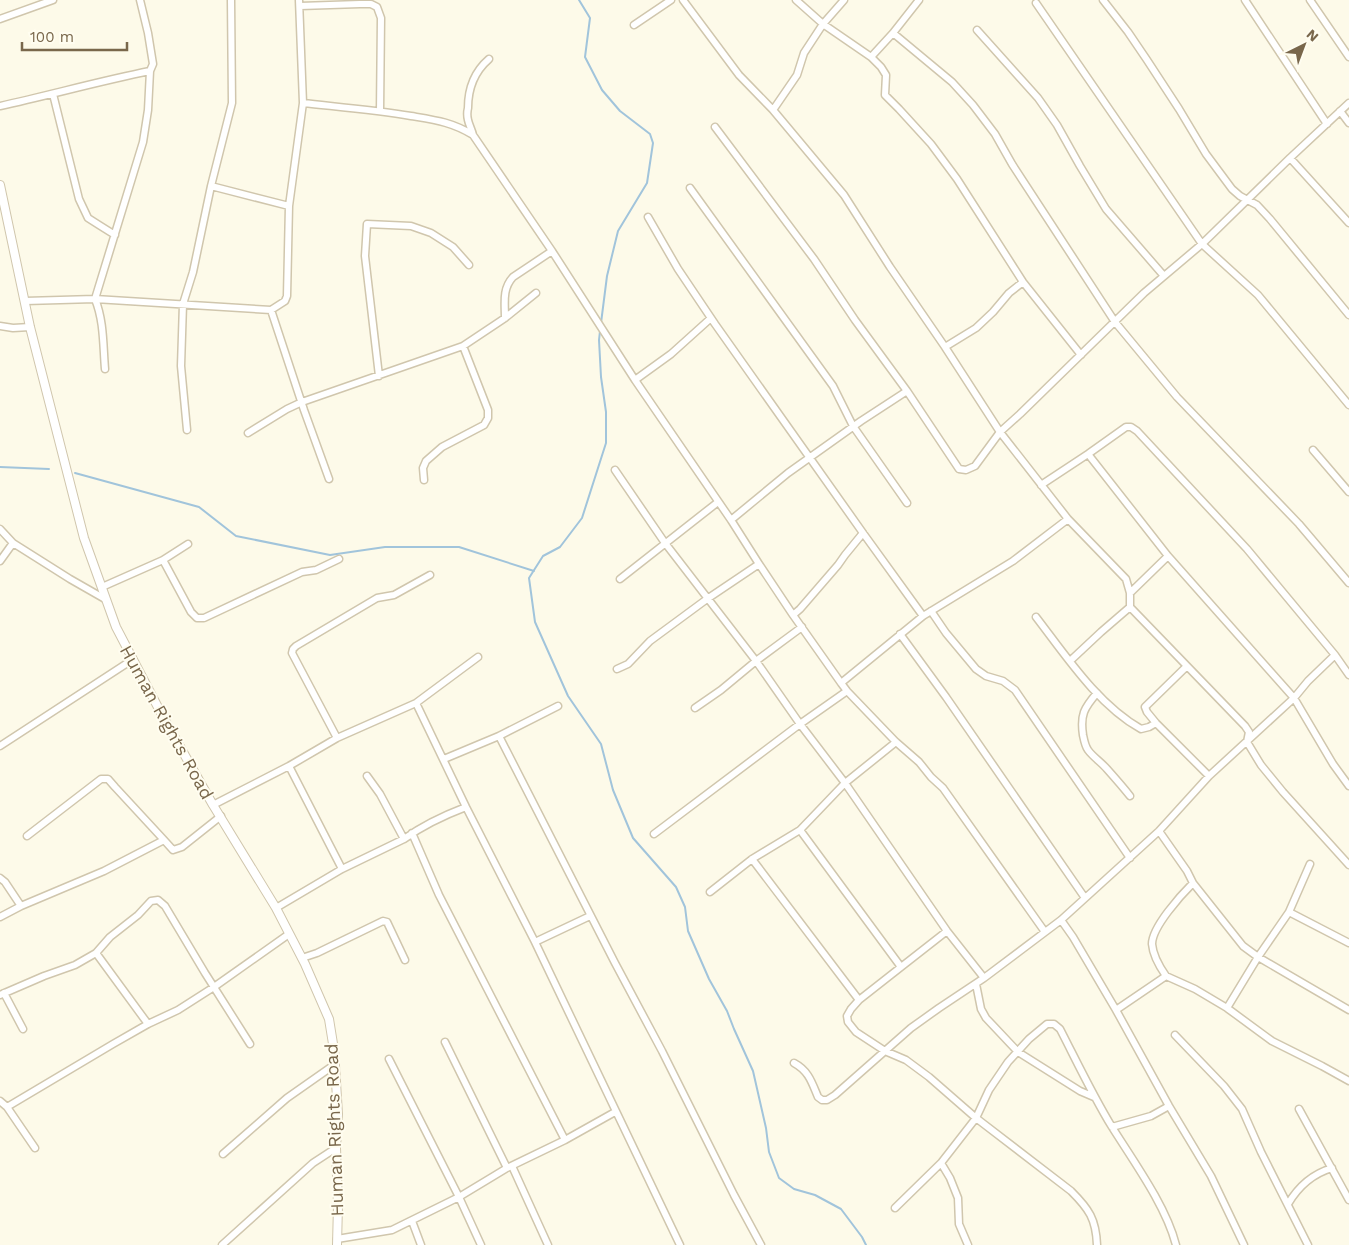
<svg xmlns="http://www.w3.org/2000/svg" width="1349" height="1245" font-family="'Work Sans',sans-serif">
	<style>
		.lines { fill: none; stroke-linecap: round; stroke-linejoin: round }
		.stream { stroke: #a1c4db; stroke-width: 2 }
		.minor-casing { stroke: #d0c6ad; stroke-width: 9 }
		.tertiary-casing { stroke: #d0c6ad; stroke-width: 10 }
		.minor { stroke: #fff; stroke-width: 6 }
		.tertiary { stroke: #fff; stroke-width: 8 }
		.labels { text-anchor: middle; dominant-baseline: central; stroke-width: 4; stroke-linejoin: round; paint-order: stroke }
		.street-label { font-size: 18px; fill: #79674b; stroke: #fffdf0 }
	</style>
	<rect width="100%" height="100%" fill="#fdfae9"/>
	<g class="lines">
		<!-- stream -->
		<path class="stream" d="M579 0 590 18 585 57 602 90 620 111 650 134 653 143 647 183 618 231 607 276 601 323
			M600 331 599 340 601 377 606 412V443L582 518 560 547 543 556 529 578 535 622 568 696 601 744 613 790 633 838 676 887 685 907 688 931 709 979 727 1011 734 1029 753 1071 766 1128 769 1152 779 1178 794 1189 815 1195 841 1209 862 1237 866 1245
			M0 467 49 469
			M75 473 199 507 236 536 330 555 385 547H459L534 571"/>
		<defs>
			<path id="minor" d="M683 0 739 75 773 110 844 195 890 267 945 347 1000 432 1068 519 1126 579 1130 593V607L1245 726 1249 732 1247 742 1261 765 1283 792 1349 865
				M796 0 823 24 871 57 881 67 886 75 885 95 899 109 931 144 957 179 1023 282 1081 355
				M1103 0 1128 32 1147 60 1179 109 1206 154 1232 189 1240 196 1257 205 1270 219 1349 315
				M1245 0 1327 124
				M1310 0 1349 57
				M1036 3 1202 244 1258 295 1349 405
				M300 6 360 4H371L377 7 381 18 380 111
				M0 19 53 0
				M634 25 671 0
				M977 30 1038 98 1057 125 1080 166 1106 209 1164 276
				M893 33 952 82 973 105 995 134 1012 164 1115 322 1177 397 1299 524 1349 583
				M871 57 893 33 919 0
				M53 94 79 199 88 218 99 225 115 235
				M303 103C339 107 375 110 411 116 435 120 452 122 473 135L552 251 635 380 731 520 759 564 793 615 841 683 847 691 896 742 919 762 931 777 943 788 1045 932
				M0 106C50 95 100 81 150 71
				M773 110 797 75 804 53 823 24 844 0
				M1340 111 1349 123
				M715 127 814 259 855 320 907 391 959 469 966 470 975 466 1000 432 1020 414 1144 293 1202 244 1290 158 1349 103
				M473 135C472 130 469 125 468 120 467 116 467 112 468 108 468 89 474 72 489 59
				M1290 158 1349 223
				M211 186 289 206
				M690 188 833 386 853 426 907 503
				M648 217 678 269 715 324 863 533 923 616
				M25 301 95 299 271 310 285 301 287 296 289 206 303 103 299 0
				M271 310 304 410 329 479
				M505 318C505 303 502 289 513 277L552 251
				M0 326 13 328 30 327
				M945 347 976 328 993 312 1009 293 1023 282
				M105 369C103 345 104 321 95 299L143 142 148 110 150 71 153 64 148 33 140 0
				M379 376 365 256 367 224 411 226 431 233 453 247 469 265
				M635 380 671 354 711 318
				M187 430 181 366 183 304 193 272 211 186 232 103 231 0
				M248 433 287 409 302 402 463 346 505 318 536 293
				M1313 450 1349 492
				M1088 454 1168 556 1294 698 1333 764 1349 786
				M615 470 665 543 756 661 800 724 845 783 947 931 984 978
				M424 480 423 468 426 461 442 447 484 425 488 418V410L463 346
				M1041 485 1088 454 1126 427H1131L1137 431 1247 549 1335 655 1349 675
				M731 520 788 473 861 421 907 391
				M0 529 13 543 70 579 105 599
				M163 560 191 612 197 618H204L302 572 316 570 339 559
				M0 561 13 543
				M620 579 718 502
				M102 587 163 560 188 544
				M1130 593 1168 556
				M931 611 946 633 976 669 986 676 1003 681 1015 690 1130 858
				M793 615 800 609 838 565 845 555 863 533
				M1036 617C1066 656 1098 705 1141 729L1149 727 1156 723
				M900 634 946 697 1085 898
				M1070 661 1101 632 1130 607
				M1187 666 1145 707 1147 712 1156 723 1209 776
				M617 669 628 664 650 641 707 599 759 564
				M841 683 923 616 1013 561 1068 519
				M1097 693C1084 708 1080 715 1083 735 1084 740 1085 746 1088 750 1093 757 1101 762 1107 769 1115 778 1123 787 1130 796
				M416 703 466 807 535 942 680 1245
				M695 708 721 690 756 661 802 627
				M499 736 615 963 662 1051 734 1195 761 1245
				M337 738 292 653 293 649 296 646 377 598 394 595 430 575
				M0 746 132 660
				M444 759 499 736 558 706
				M289 766 342 869
				M367 776 380 794 404 839
				M213 805 289 766 337 738 416 703 478 657
				M800 830 901 967 947 931
				M1159 831 1187 871 1193 883 1243 946 1258 957 1349 1010
				M412 833 439 895 565 1140
				M654 834 800 724 847 691
				M27 836 101 779H108L115 787 164 840
				M752 859 859 1000 901 967
				M0 878 5 882 21 906
				M710 892 752 859 800 830 845 783 896 742
				M276 908 342 869 404 839C422 826 445 815 466 807
				M1289 912 1349 943
				M0 917 21 906 104 871 164 840 173 850 182 847 221 816
				M1061 920 1073 937 1116 1010 1169 1106 1211 1176 1244 1245
				M535 942 590 916
				M96 953 148 1024
				M302 958 317 953 383 921 387 922 405 960
				M1166 976C1159 966 1153 956 1152 944 1152 927 1181 895 1193 883
				M976 984 981 1009 986 1018 1018 1052 1080 1091 1094 1097
				M4 993 23 1029
				M0 995 44 976 75 965 96 953 110 937 138 915 151 901 158 900 165 906 205 973 250 1044
				M859 1000 851 1009 847 1016 848 1022 856 1032 885 1051 906 1060 929 1077 976 1118 1071 1191C1089 1209 1096 1219 1097 1245
				M1227 1008 1258 957 1289 912 1310 864
				M1116 1010 1166 976 1195 989 1227 1008 1272 1041 1322 1066 1349 1081
				M1175 1035 1224 1086 1242 1109 1261 1152 1308 1245
				M445 1042 507 1168
				M389 1059 459 1197 481 1245
				M794 1063C809 1071 812 1083 818 1097L822 1100H827L835 1095 911 1028 939 1008 984 978 1061 920 1159 831 1209 776 1294 698 1308 681 1335 655
				M0 1101 7 1107 35 1148
				M7 1107 113 1044 148 1024 178 1010 214 987 289 934
				M1299 1109 1349 1200
				M1112 1127 1151 1116 1169 1106
				M223 1154 287 1098 334 1065
				M941 1163 950 1178 958 1198 959 1224 968 1245
				M512 1166 548 1245
				M1288 1204C1298 1187 1312 1174 1332 1168
				M895 1208 941 1163 976 1118 989 1090 1008 1062 1029 1039 1047 1024H1054L1060 1029C1077 1062 1093 1096 1112 1127 1134 1162 1166 1206 1176 1245
				M412 1221 421 1245
				M337 1239 392 1230 459 1197 507 1168 565 1140 615 1112
				M222 1245 313 1163 336 1148"/>
			<path id="tertiary" d="M0 185 30 327 84 538 116 627 162 715 213 805 276 908 305 964 329 1019 334 1050 338 1114 336 1148 338 1205 337 1245"/>
		</defs>
		<!-- minor casing -->
		<use href="#minor" class="minor-casing"/>
		<!-- tertiary casing -->
		<use href="#tertiary" class="tertiary-casing"/>
		<!-- minor -->
		<use href="#minor" class="minor"/>
		<!-- tertiary -->
		<use href="#tertiary" class="tertiary"/>
	</g>
	<g class="labels">
		<!-- street labels -->
		<g class="street-label">
			<text transform="translate(167 722) rotate(61)">Human Rights Road</text>
			<text transform="translate(334 1130) rotate(-92)">Human Rights Road</text>
		</g>
	</g>
	<!-- north arrow -->
	<g transform="translate(1304 45) rotate(42)" stroke="#fffdf0" stroke-width="4" paint-order="stroke">
	<path d="M0-4L9 19L0 12L-9 19Z" fill="#79674b"/>
	<text y="-8" font-size="14" font-weight="bold" text-anchor="middle" fill="#79674b">N</text>
	</g>
	<!-- scale -->
	<path d="M22 42v8h105v-8" fill="none" stroke="#79674b" stroke-width="2.5"/>
	<text x="30" y="42" font-size="15" fill="#79674b" stroke="#fffdf0" stroke-width="4" paint-order="stroke">100 m</text>
</svg>
